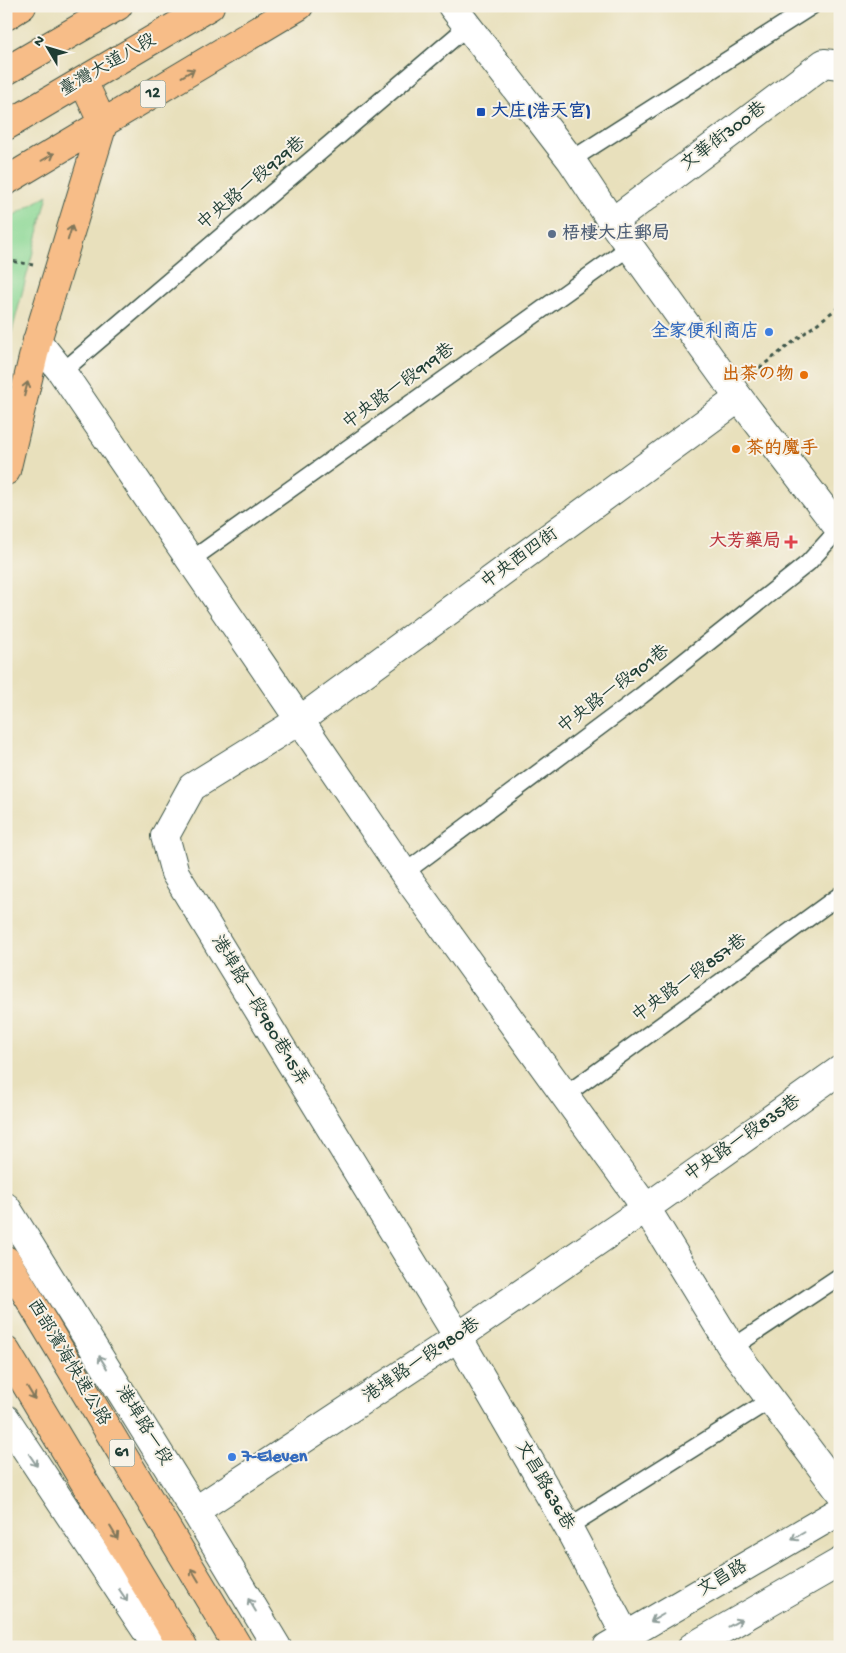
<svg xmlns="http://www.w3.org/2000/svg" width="846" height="1653" font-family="'Gochi Hand','LXGW WenKai TC','Klee One',sans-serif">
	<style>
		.green { fill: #8bd895; stroke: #558a64 }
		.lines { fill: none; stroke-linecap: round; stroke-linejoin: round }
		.service-casing { stroke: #3d5548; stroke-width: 19 }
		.minor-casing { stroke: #3d5548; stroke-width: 30 }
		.tertiary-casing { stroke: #3d5548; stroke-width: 30 }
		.primary-casing { stroke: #3d5548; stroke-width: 30 }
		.trunk-casing { stroke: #3d5548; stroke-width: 30 }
		.path { stroke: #3d5548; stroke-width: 3; stroke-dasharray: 4 4; stroke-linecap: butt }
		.service { stroke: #fff; stroke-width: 16 }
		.minor { stroke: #fff; stroke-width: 28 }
		.tertiary { stroke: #fff; stroke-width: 28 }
		.primary { stroke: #f7bd88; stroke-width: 28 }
		.trunk { stroke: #f7bd88; stroke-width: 28 }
		.oneway { stroke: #80775a }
		.oneway2 { stroke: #8f9e9a }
		.transit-dot { fill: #1a4fb4; stroke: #f7f3e8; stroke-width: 2 }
		.service-dot { fill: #5c6f8a; stroke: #f7f3e8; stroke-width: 2 }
		.shop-dot { fill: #3f7fe0; stroke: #f7f3e8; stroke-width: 2 }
		.food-dot { fill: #e8710a; stroke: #f7f3e8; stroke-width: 2 }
		.health-dot { fill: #e0444e; stroke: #f7f3e8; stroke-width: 2 }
		.labels { text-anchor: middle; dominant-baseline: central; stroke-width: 4; stroke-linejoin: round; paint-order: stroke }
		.shield { fill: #f7f3e8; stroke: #60746a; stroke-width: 1 }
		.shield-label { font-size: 16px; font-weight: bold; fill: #1f3d34 }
		.street-label { font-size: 18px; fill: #1f3d34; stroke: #f7f3e8 }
		.transit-label { font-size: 18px; font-weight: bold; fill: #164399; stroke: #f7f3e8; text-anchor: start }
		.service-label { font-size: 18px; font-weight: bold; fill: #4e5e75; stroke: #f7f3e8; text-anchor: start }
		.shop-label { font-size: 18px; font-weight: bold; fill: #366cbe; stroke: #f7f3e8; text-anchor: end }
		.food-label { font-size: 18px; font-weight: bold; fill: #c56008; stroke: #f7f3e8; text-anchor: end }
		.health-label { font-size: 18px; font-weight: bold; fill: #be3a42; stroke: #f7f3e8; text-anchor: end }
	</style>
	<rect width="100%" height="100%" fill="#f7f3e8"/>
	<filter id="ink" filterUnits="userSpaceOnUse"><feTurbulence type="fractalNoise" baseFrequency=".02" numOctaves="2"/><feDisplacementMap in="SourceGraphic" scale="10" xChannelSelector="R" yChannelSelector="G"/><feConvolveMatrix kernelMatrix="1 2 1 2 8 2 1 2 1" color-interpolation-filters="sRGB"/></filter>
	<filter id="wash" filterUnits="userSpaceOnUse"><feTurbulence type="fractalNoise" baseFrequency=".0096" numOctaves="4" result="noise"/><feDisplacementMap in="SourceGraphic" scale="20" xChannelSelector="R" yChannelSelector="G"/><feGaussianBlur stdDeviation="1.12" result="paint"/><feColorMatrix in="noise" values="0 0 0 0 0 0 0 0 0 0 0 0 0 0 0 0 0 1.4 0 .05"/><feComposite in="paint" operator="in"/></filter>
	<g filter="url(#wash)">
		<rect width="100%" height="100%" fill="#e8e0bc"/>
		<!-- green -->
		<path class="green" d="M48 195 6 354V220Z"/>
	</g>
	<g filter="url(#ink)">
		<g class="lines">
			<defs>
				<path id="service" d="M571 160 812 6
					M62 372 468 26
					M191 560 631 246
					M404 873 641 696 808 563 839 529
					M564 1096 840 895
					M732 1348 840 1276
					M568 1527 770 1400"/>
				<path id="minor" d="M612 222 824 63 840 65
					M37 341 62 372 404 873 646 1208 732 1348 840 1492
					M195 1511 458 1337 646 1208 840 1070
					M626 1636 568 1527 458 1337 175 873 165 836 192 787 300 720 739 398"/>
				<path id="tertiary" d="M452 6 571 160 612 222 739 398 840 530
					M6 1207 195 1511 277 1647
					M6 1419 157 1647
					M607 1647 840 1511
					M692 1647 840 1562"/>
				<path id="primary" d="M6 16 22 6
					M6 71 118 6
					M6 126 210 6
					M6 181 299 6
					M6 471 37 341 103 124 83 81"/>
				<path id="trunk" d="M6 1260 238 1647
					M6 1351 183 1647"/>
			</defs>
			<!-- service casing -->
			<use href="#service" class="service-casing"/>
			<!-- minor casing -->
			<use href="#minor" class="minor-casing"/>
			<!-- tertiary casing -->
			<use href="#tertiary" class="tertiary-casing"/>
			<!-- primary casing -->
			<use href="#primary" class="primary-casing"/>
			<!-- trunk casing -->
			<use href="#trunk" class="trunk-casing"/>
			<!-- path -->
			<path class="path" d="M6 260 33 265
				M754 374 758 369 840 306"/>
			<!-- service -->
			<use href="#service" class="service"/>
			<!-- minor -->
			<use href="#minor" class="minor"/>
			<!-- tertiary -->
			<use href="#tertiary" class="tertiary"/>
			<!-- primary -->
			<use href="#primary" class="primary"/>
			<!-- trunk -->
			<use href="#trunk" class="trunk"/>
		</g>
		<!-- one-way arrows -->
		<defs><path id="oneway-shaft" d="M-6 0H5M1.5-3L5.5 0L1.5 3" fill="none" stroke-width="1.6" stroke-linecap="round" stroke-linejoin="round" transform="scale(1.25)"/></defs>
		<g class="oneway">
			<use href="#oneway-shaft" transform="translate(188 73) rotate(-31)"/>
			<use href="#oneway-shaft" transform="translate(48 157) rotate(-30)"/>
			<use href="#oneway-shaft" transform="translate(70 233) rotate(-73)"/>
			<use href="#oneway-shaft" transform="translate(26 389) rotate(-76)"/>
			<use href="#oneway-shaft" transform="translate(31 1393) rotate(59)"/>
			<use href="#oneway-shaft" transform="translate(114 1533) rotate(59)"/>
			<use href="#oneway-shaft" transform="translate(195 1575) rotate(-121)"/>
		</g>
		<g class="oneway2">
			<use href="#oneway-shaft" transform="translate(103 1362) rotate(-122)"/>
			<use href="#oneway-shaft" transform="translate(33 1460) rotate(56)"/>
			<use href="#oneway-shaft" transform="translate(798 1536) rotate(150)"/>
			<use href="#oneway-shaft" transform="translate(123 1595) rotate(56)"/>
			<use href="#oneway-shaft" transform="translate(252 1605) rotate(-121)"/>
			<use href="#oneway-shaft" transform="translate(657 1618) rotate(150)"/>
			<use href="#oneway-shaft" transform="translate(735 1623) rotate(-29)"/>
		</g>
	</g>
	<!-- markers -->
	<rect class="transit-dot" x="476" y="107" width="10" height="10" rx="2.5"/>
	<circle class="service-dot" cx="552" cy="234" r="5"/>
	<g class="shop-dot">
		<circle cx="769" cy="332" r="5"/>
		<circle cx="232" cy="1457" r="5"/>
	</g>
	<g class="food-dot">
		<circle cx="804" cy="375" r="5"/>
		<circle cx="736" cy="449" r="5"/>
	</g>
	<path class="health-dot" d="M788.5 534.5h5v5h5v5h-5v5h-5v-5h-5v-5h5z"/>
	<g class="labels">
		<!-- shield labels -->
		<g class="shield">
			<rect x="140.5" y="80.5" width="25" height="27" rx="4"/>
			<rect x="109.5" y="1439.5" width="25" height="27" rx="4"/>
		</g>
		<g class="shield-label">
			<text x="153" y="94">12</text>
			<text x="122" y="1453">61</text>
		</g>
		<!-- street labels -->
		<g class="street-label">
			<text transform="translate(108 66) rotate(-30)">臺灣大道八段</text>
			<text transform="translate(724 137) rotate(-37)">文華街300巷</text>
			<text transform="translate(252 184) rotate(-40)">中央路一段929巷</text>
			<text transform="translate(399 387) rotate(-36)">中央路一段919巷</text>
			<text transform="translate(520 559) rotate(-36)">中央西四街</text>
			<text transform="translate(614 690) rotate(-37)">中央路一段901巷</text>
			<text transform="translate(690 979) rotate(-36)">中央路一段857巷</text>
			<text transform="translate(259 1011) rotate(59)">港埠路一段980巷15弄</text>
			<text transform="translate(743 1139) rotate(-35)">中央路一段835巷</text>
			<text transform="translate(422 1361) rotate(-34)">港埠路一段980巷</text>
			<text transform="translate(68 1363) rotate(59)">西部濱海快速公路</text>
			<text transform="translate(143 1426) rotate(58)">港埠路一段</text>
			<text transform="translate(544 1486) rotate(60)">文昌路636巷</text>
			<text transform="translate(723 1579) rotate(-30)">文昌路</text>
		</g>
		<!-- transit labels -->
		<g class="transit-label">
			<text x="491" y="112">大庄(浩天宮)</text>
		</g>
		<!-- service labels -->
		<g class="service-label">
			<text x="562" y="234">梧棲大庄郵局</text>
		</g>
		<!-- shop labels -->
		<g class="shop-label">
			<text x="759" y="332">全家便利商店</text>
			<text x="242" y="1457" text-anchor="start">7-Eleven</text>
		</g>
		<!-- food labels -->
		<g class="food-label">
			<text x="794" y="375">出茶の物</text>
			<text x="746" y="449" text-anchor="start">茶的魔手</text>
		</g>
		<!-- health labels -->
		<g class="health-label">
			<text x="781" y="542">大芳藥局</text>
		</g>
	</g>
	<!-- margin -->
	<rect width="846" height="1653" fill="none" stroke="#f7f3e8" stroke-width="25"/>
	<!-- north arrow -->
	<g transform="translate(48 48) rotate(308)" stroke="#f7f3e8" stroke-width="4" paint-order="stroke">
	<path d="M0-4L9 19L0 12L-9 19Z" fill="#1f3d34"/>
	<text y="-8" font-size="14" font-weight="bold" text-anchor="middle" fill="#1f3d34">N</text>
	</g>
</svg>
